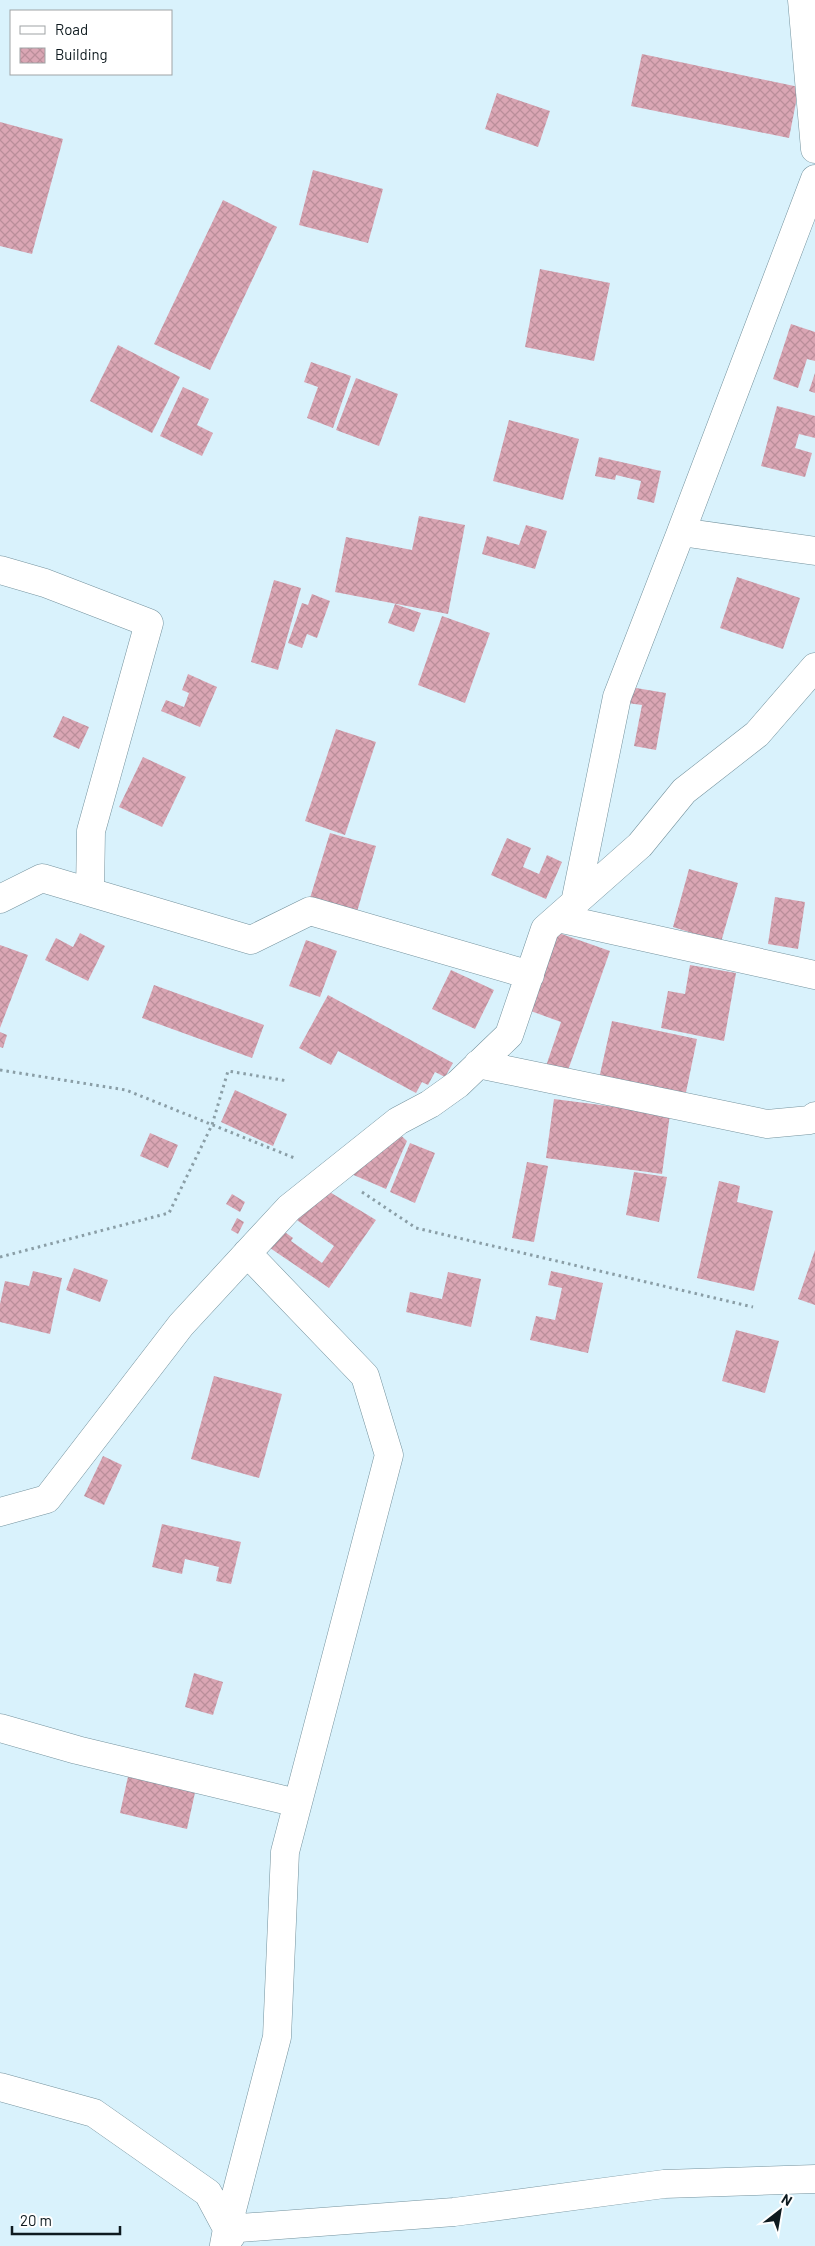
<svg xmlns="http://www.w3.org/2000/svg" width="815" height="2246" font-family="Barlow,sans-serif">
	<style>
		.building { fill: url(#building-cross-hatch) }
		.lines { fill: none; stroke-linecap: round; stroke-linejoin: round }
		.minor-casing { stroke: #75939e; stroke-width: 29 }
		.path { stroke: #8a9ea6; stroke-width: 3; stroke-dasharray: 2.5 4; stroke-linecap: butt }
		.minor { stroke: #fff; stroke-width: 28 }
	</style>
	<defs>
		<pattern id="building-cross-hatch" width="8" height="8" patternUnits="userSpaceOnUse" patternTransform="scale(1.25)"><rect width="8" height="8" fill="#daa6b4"/><path d="M0 0l8 8M0 8l8-8" fill="none" stroke="#ba8e9a"/></pattern>
	</defs>
	<rect width="100%" height="100%" fill="#d9f2fc"/>
	<!-- building -->
	<path class="building" d="M642 54 799 87 789 138 631 106Z
		M497 93 550 111 538 147 485 129Z
		M0 122 63 139 32 254 0 246Z
		M313 170 383 189 368 243 299 225Z
		M223 200 277 227 210 370 154 344Z
		M540 269 610 283 594 361 525 347Z
		M791 324 815 332V361L807 359 798 388 773 379Z
		M118 345 180 377 152 433 90 401Z
		M311 362 351 376 333 428 307 418 318 387 304 382Z
		M815 373V393L809 391Z
		M356 378 398 394 379 446 336 430Z
		M183 387 209 399 197 425 213 433 202 456 160 436Z
		M777 406 815 416V438L799 434 795 448 812 453 805 477 761 466Z
		M509 420 579 439 563 500 493 481Z
		M599 457 661 471 654 503 637 499 641 481 616 475 615 480 595 476Z
		M419 516 465 525 448 614 335 592 346 537 412 550Z
		M526 525 547 531 535 569 482 554 487 536 519 545Z
		M737 577 800 598 783 649 720 628Z
		M274 580 301 588 278 670 251 662Z
		M312 594 330 601 317 638 307 634 302 648 288 643 302 603 308 605Z
		M395 604 421 613 414 632 388 623Z
		M442 616 490 633 465 703 418 685Z
		M188 674 217 687 200 727 161 711 166 700 184 707 189 693 182 690Z
		M630 687 666 693 656 750 634 746 642 705 627 703Z
		M63 716 89 727 79 749 53 737Z
		M336 729 376 742 345 835 305 821Z
		M143 757 186 777 162 827 119 807Z
		M330 833 376 846 357 912 310 898Z
		M507 838 531 848 523 867 539 874 547 855 562 862 546 899 491 875Z
		M689 869 738 883 721 942 673 927Z
		M775 897 805 902 798 949 768 944Z
		M556 932 610 951 566 1076 545 1069 561 1022 528 1010Z
		M80 933 105 946 88 981 45 960 56 938 73 947Z
		M306 940 337 951 320 997 289 986Z
		M0 945 28 955 0 1028Z
		M690 965 736 973 724 1041 661 1028 668 991 685 994Z
		M451 970 494 990 475 1029 432 1009Z
		M154 985 264 1025 252 1058 142 1018Z
		M328 995 453 1063 445 1077 435 1072 428 1085 422 1082 416 1093 338 1051 331 1065 299 1048Z
		M612 1021 697 1039 684 1102 598 1083Z
		M0 1032 7 1035 3 1048 0 1047Z
		M235 1090 287 1114 273 1146 221 1122Z
		M554 1099 670 1114 662 1174 546 1158Z
		M394 1129 407 1141 386 1189 349 1173Z
		M150 1133 178 1145 168 1168 140 1156Z
		M410 1143 435 1153 415 1203 390 1192Z
		M527 1162 548 1166 534 1242 512 1238Z
		M634 1172 667 1177 659 1222 626 1215Z
		M719 1181 740 1186 737 1202 773 1211 754 1291 697 1278Z
		M328 1191 376 1220 329 1288 270 1248 282 1230 293 1238 291 1241 322 1263 334 1246 294 1218Z
		M232 1194 245 1202 240 1212 226 1204Z
		M237 1218 244 1222 238 1234 231 1230Z
		M815 1250V1305L798 1299Z
		M74 1268 108 1280 100 1302 66 1290Z
		M33 1271 62 1278 50 1334 0 1322V1304L5 1281 29 1286Z
		M551 1271 603 1283 588 1353 530 1340 536 1316 555 1320 562 1288 548 1285Z
		M448 1272 481 1279 471 1327 406 1312 410 1292 442 1299Z
		M736 1330 779 1341 765 1393 722 1381Z
		M214 1376 282 1394 259 1478 191 1459Z
		M103 1456 122 1465 104 1505 84 1496Z
		M162 1524 241 1542 231 1584 216 1581 219 1567 185 1559 182 1574 152 1567Z
		M194 1673 223 1682 213 1715 185 1707Z
		M129 1772 196 1788 187 1829 120 1813Z"/>
	<g class="lines">
		<defs>
			<path id="minor" d="M802 0 815 149
				M815 179 681 532 815 551
				M0 570 45 583 149 623 91 831 90 892
				M0 899 42 878 251 940 310 911 530 975
				M575 903 617 697 681 532
				M558 918 815 975
				M478 1064 767 1124 810 1120 815 1116
				M0 1512 47 1499 181 1325 289 1208 398 1121 430 1104 458 1084 509 1035 545 929 640 845 684 791 757 734 815 667
				M0 1728 77 1750 297 1803
				M0 2087 94 2113 208 2193 231 2236
				M227 2229 277 2037 285 1852 389 1455 365 1376 247 1253
				M224 2245 227 2229 454 2212 664 2184 815 2179"/>
		</defs>
		<!-- minor casing -->
		<use href="#minor" class="minor-casing"/>
		<!-- path -->
		<path class="path" d="M0 1070 126 1090 297 1159
			M362 1192 416 1228 753 1307
			M0 1257 169 1213 212 1125 228 1071 288 1081"/>
		<!-- minor -->
		<use href="#minor" class="minor"/>
	</g>
	<!-- legend -->
	<rect x="10" y="10" width="162" height="65" fill="#ffffff" stroke="#9fa3a5"/>
	<rect x="20" y="26" width="25" height="8" fill="#ffffff" stroke="#9fa3a5"/>
	<text x="55" y="35" font-size="15" fill="#0e1a1f">Road</text>
	<rect x="20" y="48" width="25" height="15" fill="url(#building-cross-hatch)" stroke="#9fa3a5"/>
	<text x="55" y="60" font-size="15" fill="#0e1a1f">Building</text>
	<!-- north arrow -->
	<g transform="translate(780 2211) rotate(31)" stroke="#ffffff" stroke-width="4" paint-order="stroke">
	<path d="M0-4L9 19L0 12L-9 19Z" fill="#0e1a1f"/>
	<text y="-8" font-size="14" font-weight="bold" text-anchor="middle" fill="#0e1a1f">N</text>
	</g>
	<!-- scale -->
	<path d="M12 2226v8h108v-8" fill="none" stroke="#0e1a1f" stroke-width="2.5"/>
	<text x="20" y="2226" font-size="15" fill="#0e1a1f" stroke="#ffffff" stroke-width="4" paint-order="stroke">20 m</text>
</svg>
